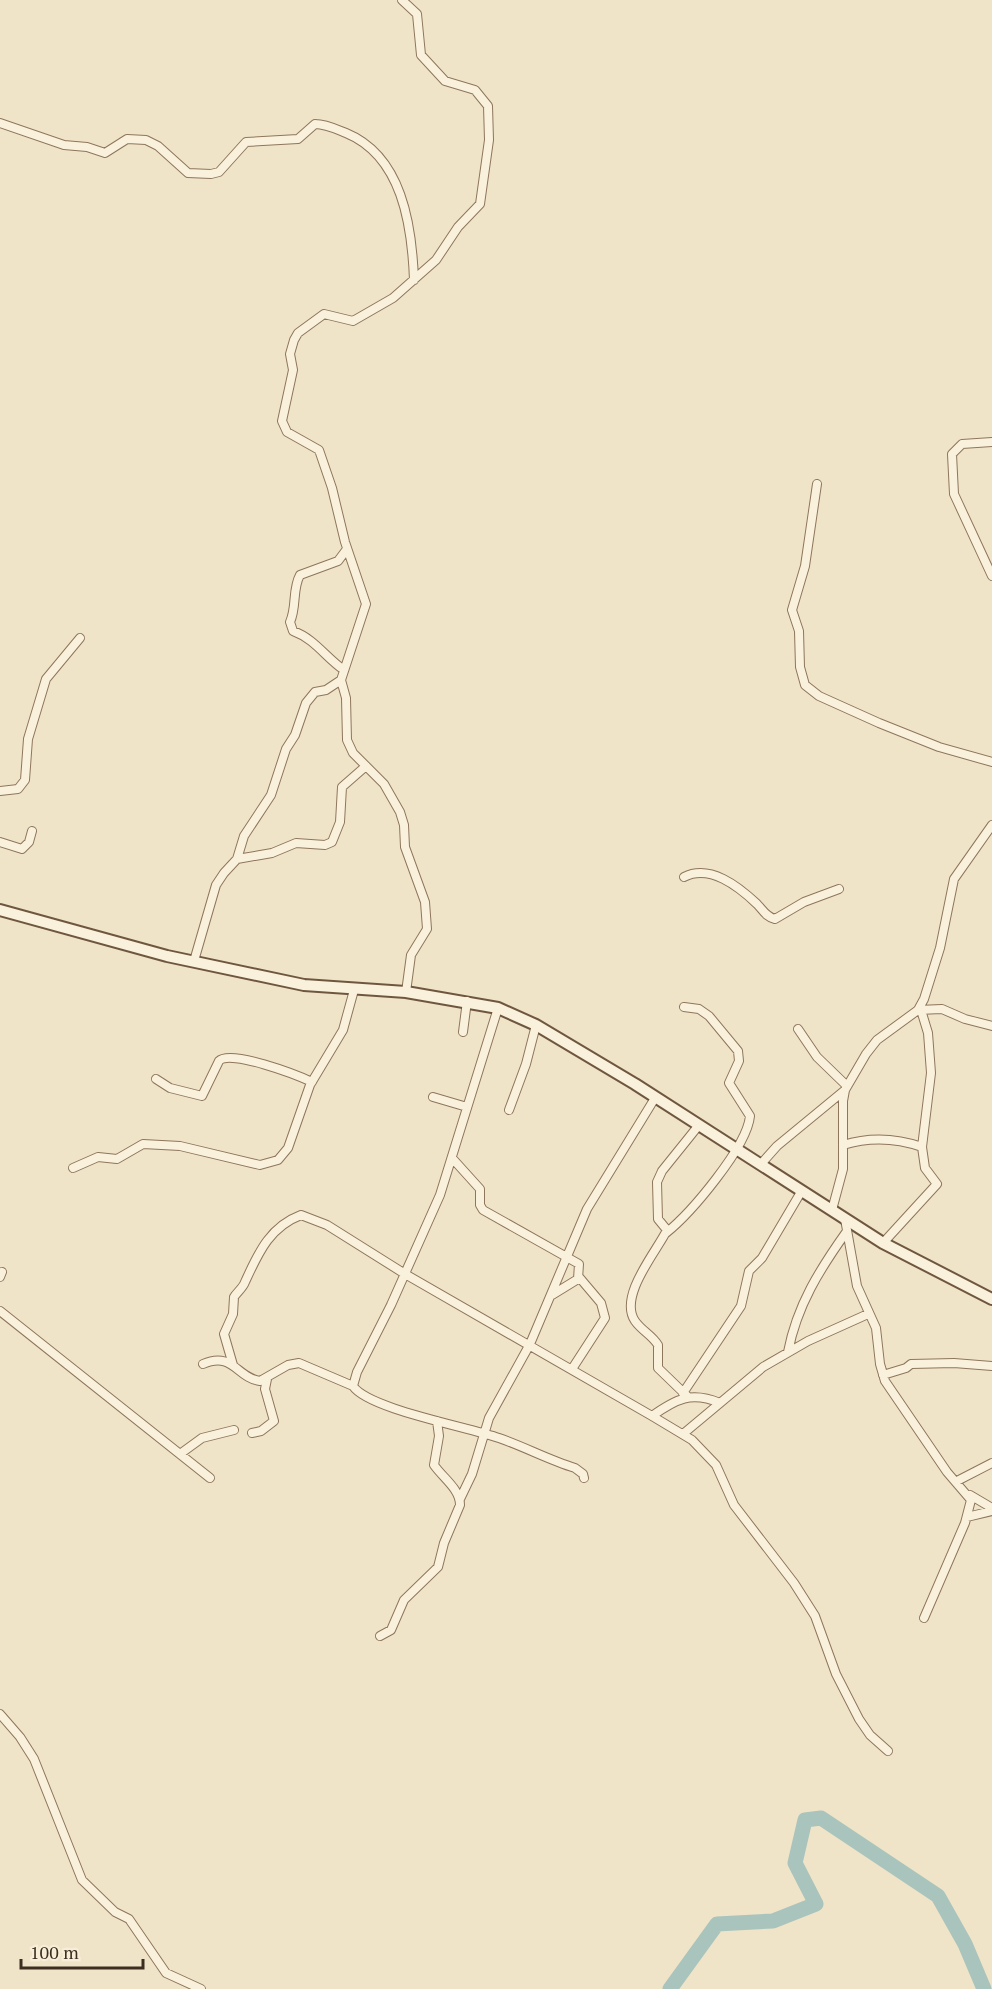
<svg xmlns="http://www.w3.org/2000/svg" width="992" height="1989" font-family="'PT Serif',serif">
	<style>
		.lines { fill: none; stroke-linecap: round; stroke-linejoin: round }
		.river { stroke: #a9c4bc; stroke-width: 15 }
		.street-casing { stroke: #8d765c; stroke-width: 10 }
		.secondary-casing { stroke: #6f573f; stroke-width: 14 }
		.street { stroke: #faf1dc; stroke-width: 8 }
		.secondary { stroke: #faf1dc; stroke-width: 10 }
	</style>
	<rect width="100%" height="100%" fill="#f0e4c8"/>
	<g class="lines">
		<!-- river -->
		<path class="river" d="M670 1989 717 1924 773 1921 816 1904 795 1863 805 1820 821 1818 938 1896 965 1944 984 1989"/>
		<defs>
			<path id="street" d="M402 0 417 14 421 55 445 81 475 90 488 106 489 140 480 204 458 227 436 260 393 298 353 321 324 314 298 333 294 340 290 354 293 370 282 421 287 432 319 450 332 488 345 542 366 604 341 680 346 698 347 740 353 753 384 784 400 812 404 825 405 847 425 902 427 929 411 955 406 992
				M0 123 64 145 87 147 105 153 127 139 146 140 158 146 188 173 211 174 219 172 246 142 298 139 315 124C326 124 336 129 346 133 402 156 412 225 414 280
				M992 442 962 444 952 454 954 494 992 576
				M817 484 805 566 792 610 799 631 800 667 805 685 819 696 879 723 939 747 992 762
				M344 670C326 658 315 639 293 631L290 622C297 607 292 589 300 575L338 561 347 549
				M0 791 18 789 25 780 28 739 46 679 80 638
				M0 842 22 849 29 842 32 831
				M237 859 244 836 271 795 286 749 295 735 306 703 315 692 326 690 341 680
				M684 877C710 864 738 886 757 904 763 910 766 917 775 919L804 902 839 889
				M194 961 216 885 224 873 237 859 272 853 296 843 325 845 332 842 340 822 342 787 366 766
				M498 1008 440 1195 391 1305 357 1372 353 1386C368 1409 469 1427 499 1438 525 1447 549 1460 575 1468L583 1474 584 1478
				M918 1010 942 1009 965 1019 992 1026
				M798 1029 817 1057 847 1086
				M463 1032 467 1001
				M156 1079 170 1088 202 1096 219 1061C230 1049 297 1075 312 1082
				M433 1097 467 1107
				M509 1110 526 1064 536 1025
				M843 1145C869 1137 896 1138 922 1147
				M452 1158 480 1189V1205L483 1210 579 1264 578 1279 552 1295
				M761 1164 777 1146 845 1090
				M73 1168 98 1157 117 1159 143 1144 180 1146 260 1165 278 1160 288 1148 310 1085 343 1030 354 990
				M832 1210 843 1169V1101L845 1090 866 1054 877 1040 918 1010 924 999 940 948 954 879 992 825
				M845 1219 857 1286 876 1328 880 1364 885 1381 947 1472 971 1500 965 1523 924 1618
				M666 1233C691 1213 747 1147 750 1116L729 1083 739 1061 738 1051 709 1016 699 1009 684 1007
				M883 1243 937 1184 925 1168 922 1147 931 1073 928 1033 921 1010
				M0 1277 2 1272
				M0 1311 210 1478
				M788 1352C797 1305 820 1269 847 1231
				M203 1364C233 1351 237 1378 260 1381L288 1365 299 1363 353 1386
				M233 1365 224 1334 233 1314 234 1297C237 1292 243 1288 245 1282 258 1254 269 1227 301 1215L327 1225 405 1274 652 1416 692 1440 716 1465 734 1505 794 1583 815 1616 836 1674 859 1719 870 1735 888 1751
				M572 1369 605 1318 601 1303 579 1277
				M883 1375 906 1368 911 1364 954 1363 992 1366
				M683 1393 741 1306 749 1271 762 1258 801 1192
				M687 1396 658 1368V1345C652 1335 642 1331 635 1321 618 1296 657 1251 667 1230L658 1219 657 1182 662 1171 699 1125
				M652 1416C676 1399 691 1391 720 1403
				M252 1433 261 1431 274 1421 265 1389 267 1379
				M683 1434 763 1367 808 1341 868 1314
				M180 1454 202 1438 234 1430
				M957 1481 992 1463
				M970 1495 992 1508
				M460 1499 472 1474 489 1418 530 1344 587 1209 655 1098
				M967 1517 992 1511
				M380 1636 391 1630 404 1600 438 1567 444 1543 460 1505C460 1489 443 1478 434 1465L439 1436 437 1421
				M0 1714 20 1737 34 1759 82 1880 115 1912 129 1919 166 1973 201 1989"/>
			<path id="secondary" d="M0 910 167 956 304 985 406 992 498 1008 536 1025 635 1084 883 1243 992 1299"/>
		</defs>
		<!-- street casing -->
		<use href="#street" class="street-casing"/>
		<!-- secondary casing -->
		<use href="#secondary" class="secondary-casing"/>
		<!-- street -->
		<use href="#street" class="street"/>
		<!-- secondary -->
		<use href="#secondary" class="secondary"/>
	</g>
	<!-- scale -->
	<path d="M21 1959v9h122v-9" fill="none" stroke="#3d2e20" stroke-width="3"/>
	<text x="30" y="1959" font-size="18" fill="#3d2e20" stroke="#f7eed8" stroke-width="4.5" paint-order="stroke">100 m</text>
</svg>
